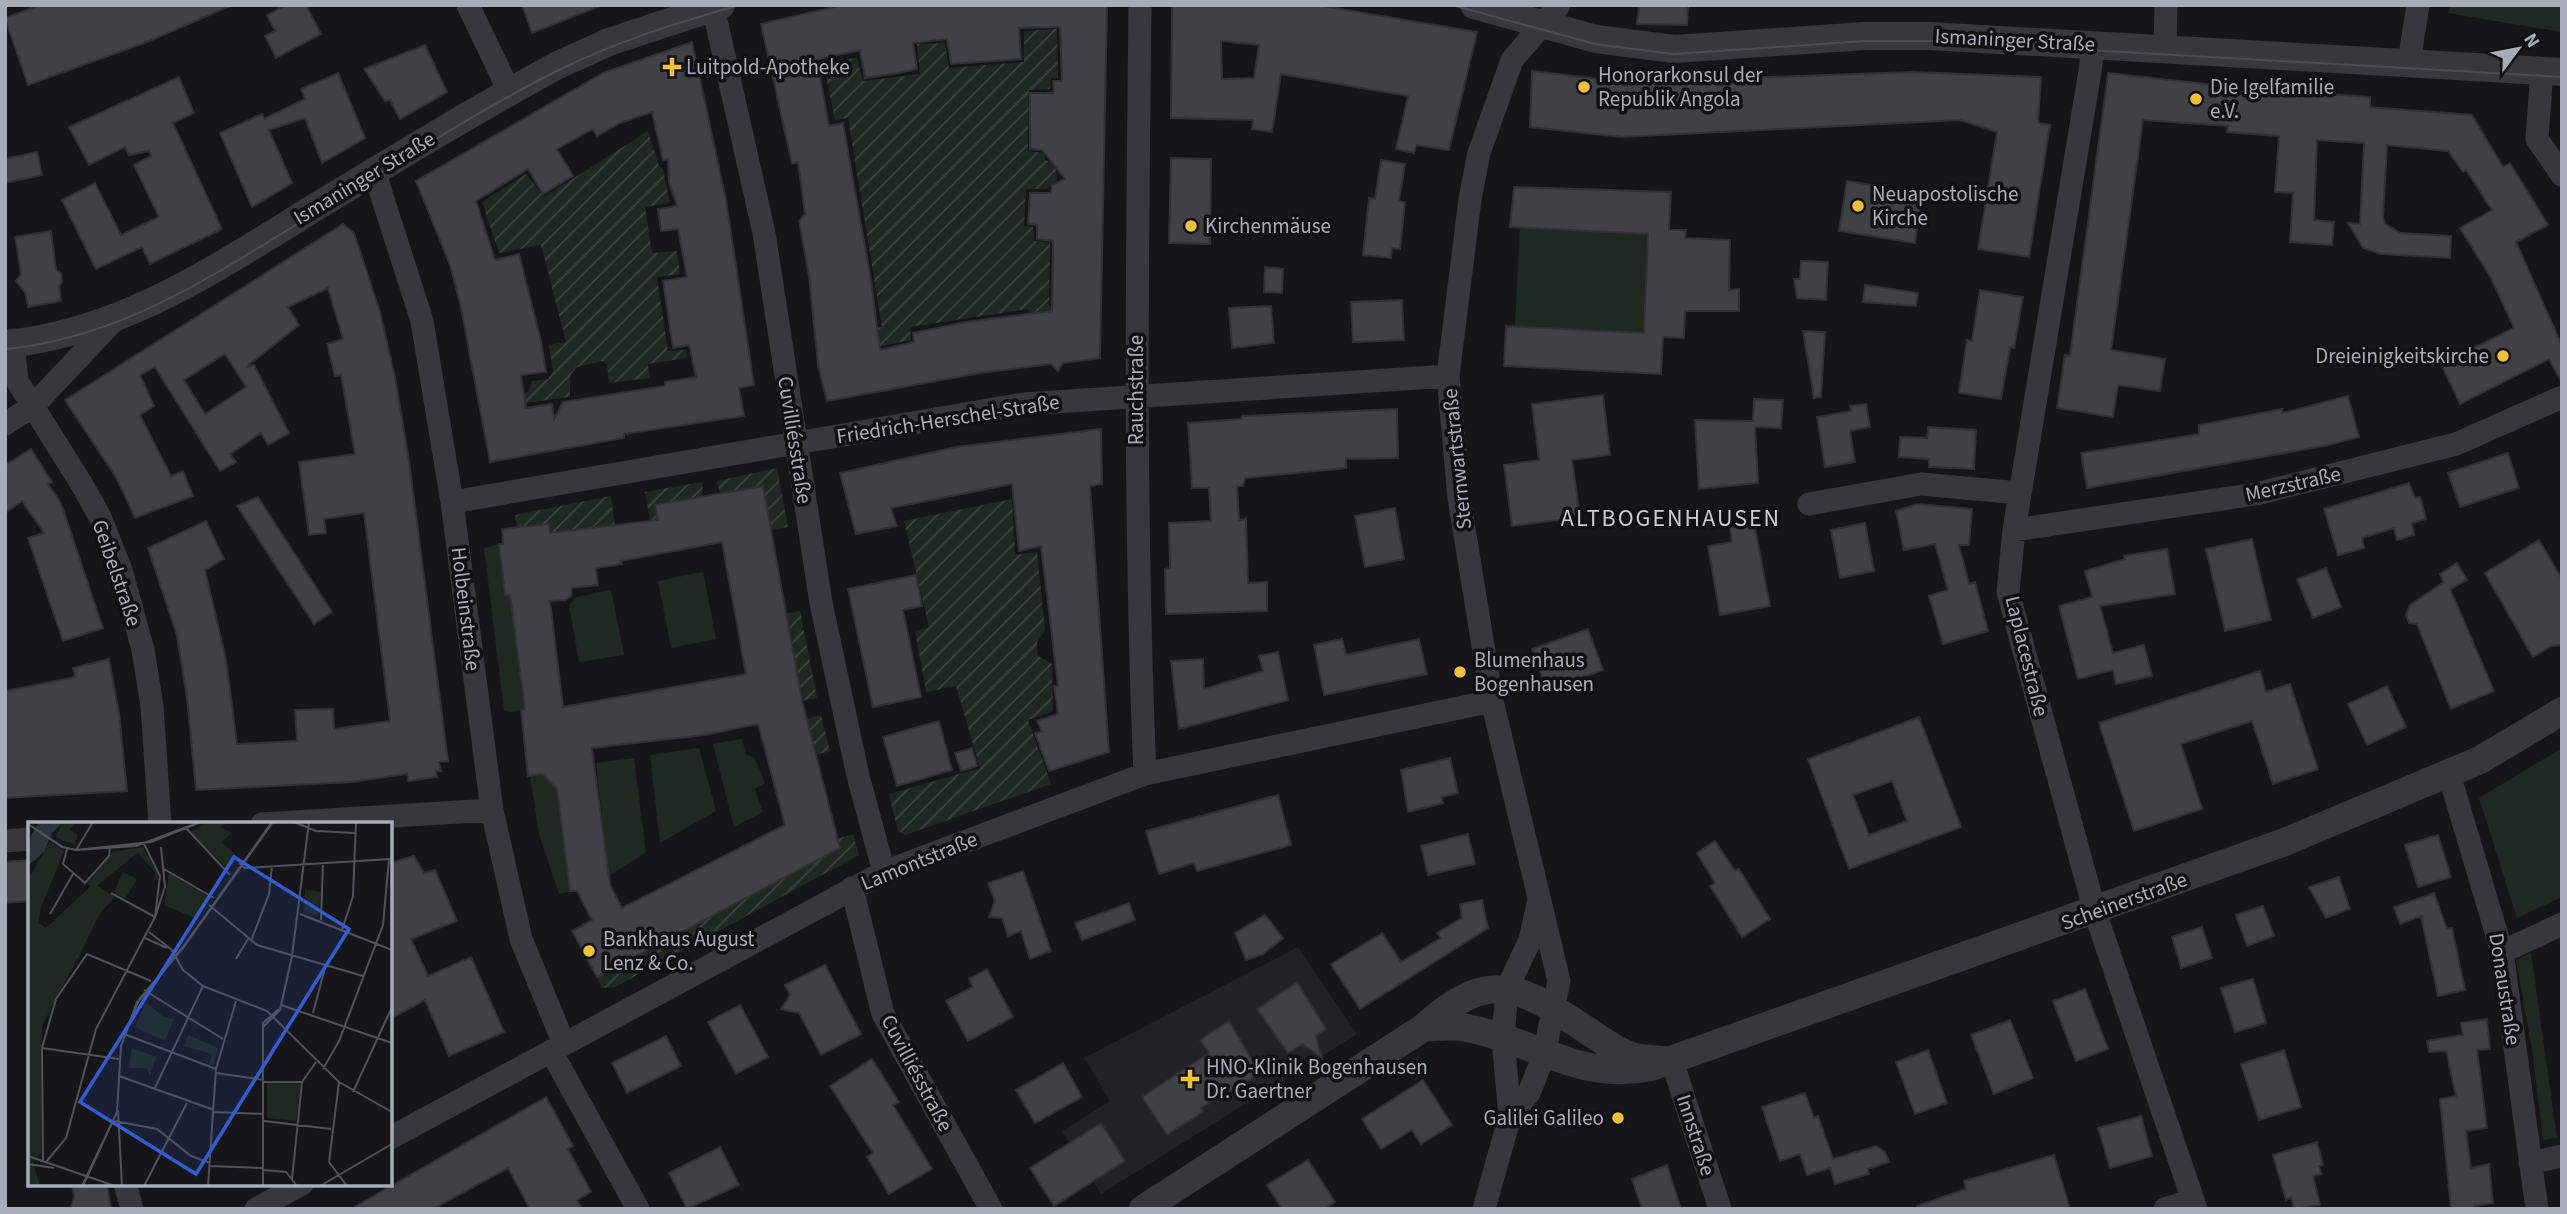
<svg xmlns="http://www.w3.org/2000/svg" width="2567" height="1214" font-family="'Source Sans 3',sans-serif">
	<style>
		.built { fill: #222225 }
		.green { fill: #202822 }
		.garden { fill: url(#garden-furrows) }
		.building { fill: #404145; stroke: #313034; stroke-width: 2; fill-rule: evenodd }
		.lines { fill: none; stroke-linecap: round; stroke-linejoin: round }
		.minor { stroke: #37383d; stroke-width: 23 }
		.tertiary { stroke: #37383d; stroke-width: 28 }
		.tram { stroke: #4c4d54; stroke-width: 2 }
		.poi-dot { fill: #f2c234; stroke: #111113; stroke-width: 2.5 }
		.labels { text-anchor: middle; dominant-baseline: central; stroke-width: 7; stroke-linejoin: round; paint-order: stroke }
		.street-label { font-size: 21px; fill: #a8acb8; stroke: #111113 }
		.poi-label { font-size: 21px; fill: #a8acb8; stroke: #111113; text-anchor: start }
		.quarter-label { font-size: 24px; letter-spacing: 2px; fill: #c9cbd4; stroke: #111113 }
		.inset-road { fill: none; stroke: #505258; stroke-width: 2 }
		.view { fill: #325cd3; fill-opacity: 0.15; stroke: #325cd3; stroke-width: 3.5 }
		.inset-edge { fill: none; stroke: #a8acb8; stroke-width: 3.5 }
	</style>
	<defs>
		<pattern id="garden-furrows" width="10" height="10" patternUnits="userSpaceOnUse" patternTransform="scale(1.75)"><rect width="10" height="10" fill="#202822"/><path d="M-1 1l2-2M0 10L10 0M9 11l2-2" fill="none" stroke="#3e4440"/></pattern>
	</defs>
	<rect width="100%" height="100%" fill="#161618"/>
	<!-- built -->
	<path class="built" d="M1298 947 1357 1034 1101 1194 1062 1131 1110 1101 1084 1058Z"/>
	<!-- green -->
	<path class="green" d="M2450 5H2562V32L2448 13Z
		M1520 227 1648 234 1644 333 1515 326Z
		M499 544 505 595H510L525 709 511 712 504 710 484 548Z
		M703 572 716 639 671 648 658 581Z
		M611 590 624 655 579 662 569 605 576 597Z
		M742 739 746 754 755 758 765 783 755 789 763 812 734 827 713 744Z
		M699 748 716 811 660 843 650 755Z
		M2562 748V897L2517 918 2479 798Z
		M634 758 646 852 609 876 596 763Z
		M545 773 557 784 570 891 559 894 539 834 530 776Z
		M2531 953 2557 1138 2543 1140 2532 1050 2516 960Z"/>
	<!-- garden -->
	<path class="garden" d="M1057 29 1058 78 1051 79 1050 89 1029 90 1028 151 1044 153 1045 160 1055 164 1057 180 1047 189H1026L1024 226 1033 227 1034 241 1050 243 1049 306 1063 307 1032 319 1028 309 910 327 911 340 856 351 852 332 882 327 848 118 835 120 823 62 857 58 863 81 920 74 917 44 945 43 949 68 1024 62V31Z
		M648 131 659 166 663 169 670 203 645 207 652 253 677 251 680 274 657 277 668 351 686 350 687 358 648 364 650 378 609 383 607 365 602 361 577 367 570 376V397L525 403 521 394 528 392 532 381 548 379 553 372 549 345 566 342 541 245 499 253 482 202 526 174 544 197Z
		M777 468 788 527 770 531 763 486 720 494 717 481Z
		M702 482 703 497 655 506 658 520 650 521 645 492Z
		M611 496 615 526 550 533 549 524 517 528 515 515Z
		M1012 499 1015 555 1037 552 1045 630 1037 642 1038 656 1052 664 1053 711 1028 720 1051 784 905 835 898 831 889 794 980 768 956 686 926 692 915 631 929 627 904 521Z
		M800 611 817 698 802 701 785 614Z
		M821 715 830 751 816 755 807 719Z
		M853 834 859 855 615 987 602 988 597 977 837 839Z"/>
	<!-- building -->
	<path class="building" d="M40 5H230V6L147 42 28 85 5 18Z
		M286 5H306L321 34 276 58 265 36 275 31 267 15Z
		M522 5H600V6L532 33Z
		M843 5H1107L1100 358 1063 363 1058 371 1051 364 980 373 827 401 818 365 809 276 799 221 805 214 798 162 792 164 761 24ZM1060 27 1062 81H1053L1054 93H1030V149L1042 150 1065 179 1052 185 1051 193H1030L1028 224 1037 225V239L1053 241 1052 311 966 322 913 333 914 342 880 350 871 280 843 123 829 126 817 60 860 50 865 78 893 74 917 69 913 43 947 39 951 64 1021 59 1019 28Z
		M1172 5H1317L1477 32 1449 150 1416 145 1414 153 1396 149 1408 96 1281 74 1272 132 1252 129 1253 120 1171 118ZM1221 41 1259 45 1254 78 1222 79Z
		M1639 5H1688L1687 25 1637 24Z
		M692 42 726 200 754 385 739 388 744 416 624 434V438L490 462 460 303 450 265 416 181 603 73ZM652 112 663 160 668 159 669 182 677 206 658 209 661 231 678 229 687 277 663 281 673 348 689 345 696 377 665 382V386L563 402 554 419 552 404 526 408 521 375 546 372 541 341 519 254 495 260 476 201 528 169 543 194 573 176 557 149 593 129 597 136 620 123Z
		M425 45 447 92 400 119 390 100 385 101 364 69Z
		M1532 71 1624 82 1912 72 2041 77 2038 123 2050 125 2029 257 1978 249 1997 132 1960 120 1622 137 1530 127Z
		M338 73 365 138 322 163 305 118 269 130 292 183 252 207 220 133 262 114 264 119 305 99 301 89Z
		M2108 73 2233 87 2370 97V107L2472 115 2503 167 2510 163 2548 225 2516 242 2562 346V383L2549 359 2460 404 2441 364 2514 328 2491 278 2460 228 2492 210 2466 170 2463 172 2448 151 2387 145 2383 217 2385 224 2401 233 2451 236 2450 258 2381 254 2363 248 2348 223 2360 224 2364 143 2317 140 2314 220 2334 222 2332 245 2290 242 2293 193 2275 192 2279 136 2227 132 2228 126 2143 120 2111 350 2165 359 2160 391 2118 385 2113 417 2057 408 2065 355 2070 356Z
		M179 77 194 113 173 123 222 229 150 264 142 247 96 269 62 200 95 183 121 235 159 217 134 165 151 156 149 151 129 155 125 147 89 165 69 127Z
		M37 152 42 175 5 183V159Z
		M1171 158 1211 159 1210 244 1169 243Z
		M1381 160 1405 164 1399 201 1405 202 1400 249 1392 248 1391 258 1363 255 1369 198 1375 199Z
		M1847 181 1922 193 1915 243 1839 231Z
		M1514 187 1671 192 1669 230H1686L1685 238 1730 240 1729 290 1739 289V311H1685L1684 338 1663 337 1661 374 1504 366 1506 326 1644 333 1648 234 1510 227Z
		M343 224 354 233 380 312 395 377 409 461 448 761 439 762 441 771H436L437 777 408 781 407 774 352 782 196 790 187 698 177 636 148 548 206 521 224 559 205 570 226 660 237 744 297 741 295 710 333 709 334 729 390 721 364 513 324 519 326 533 309 535 299 462 355 454 341 375 335 376 327 344 343 339 328 288 288 307 299 325 246 367 254 365 289 433 268 445 261 433 230 454 236 462 220 471 155 367 140 375 154 406 140 415 171 476 183 471 193 496 135 518 117 479 65 400ZM225 354 246 387 205 414 184 380Z
		M51 231 56 270 61 273 62 282 59 286 61 301 28 307 25 292 16 281 21 274 15 237Z
		M1801 261 1828 262 1826 300 1797 298 1794 279H1800Z
		M1265 267 1283 269 1282 293 1264 292Z
		M1865 285 1918 293 1916 306 1863 302Z
		M1980 290 2023 297 2014 348 2010 347 2001 399 1959 393 1967 340 1972 341Z
		M1402 300 1404 340 1353 342 1351 302Z
		M1271 306 1274 343 1232 348 1229 308Z
		M1803 331 1825 332 1821 397 1814 398Z
		M1603 395 1610 455 1572 460 1580 517 1512 526 1504 465 1539 460 1532 404Z
		M2348 396 2359 437 2324 446 2087 488 2081 453 2199 434V425L2282 409V413Z
		M1754 399 1783 400 1781 428 1755 427 1758 483 1699 489 1695 420 1753 421Z
		M1866 404 1870 427 1850 431 1855 462 1825 467 1817 417 1851 411 1850 406Z
		M1397 409 1398 458 1346 459V468L1245 478 1243 486H1237L1239 520 1246 519 1248 583 1267 582V611L1166 614 1165 569 1170 568 1169 523 1211 521 1209 488H1192L1188 423 1242 419V416Z
		M1928 427 1976 430 1974 469 1929 467V459L1899 457 1900 437 1927 438Z
		M1101 429 1102 484 1090 486 1109 752 1049 771 1035 733 1042 732 1037 721 1058 714 1054 686H1058L1041 546 1019 551 1012 484 891 508 897 526 856 534 840 473 956 447Z
		M31 449 52 482 48 484 61 503 103 628 63 641 28 538 44 533 22 501 5 513V465Z
		M2508 453 2519 488 2460 507 2448 473Z
		M2409 483 2415 498 2420 497 2426 519 2412 523 2414 535 2397 540 2394 528 2362 538 2364 548 2338 555 2324 509Z
		M763 486 802 701 840 848 597 977 572 931 592 920 577 891H570L557 789 542 774 528 776 521 710 525 709 510 595H505L499 544H503L502 529 549 524 550 533 658 520 655 505ZM722 542 746 674 563 707 550 601 566 600 571 596 572 588 598 585 596 568 622 564 621 561ZM758 724 785 825 622 908 610 885 592 748 705 735Z
		M258 497 332 612 314 624 237 506Z
		M1917 504 1972 509 1969 545H1959L1969 584 1975 582 1988 631 1943 644 1929 596 1948 590 1935 544 1904 550 1896 511Z
		M1395 508 1404 559 1365 567 1355 516Z
		M1754 523 1770 606 1720 615 1708 546 1732 542 1730 527Z
		M1865 523 1874 571 1840 578 1831 530Z
		M2252 539 2271 620 2225 631 2206 549Z
		M2539 540 2562 579V645L2551 646 2533 657 2485 573Z
		M2167 549 2175 594 2100 606 2113 653 2144 645 2152 676 2116 684 2113 670 2078 679 2059 606 2092 597 2085 571 2125 559 2124 556Z
		M2457 563 2467 580 2450 589 2494 691 2451 709 2417 624 2409 623 2406 615 2410 605 2444 582 2440 574Z
		M2326 568 2341 607 2313 618 2297 579Z
		M916 575 922 606 903 610 921 697 873 707 848 589Z
		M1588 629 1603 670 1547 690 1532 649Z
		M1342 639 1346 655 1419 639 1427 674 1324 695 1314 645Z
		M1278 652 1288 700 1179 729 1171 661 1203 659 1204 689 1263 671 1259 656Z
		M109 659 119 713 127 791 5 798V691L75 677 73 668Z
		M2260 671 2266 692 2290 684 2318 769 2273 784 2252 721 2181 744 2202 809 2134 831 2099 723Z
		M2387 686 2406 727 2367 745 2348 704Z
		M1919 717 1961 827 1849 869 1808 759ZM1892 781 1907 821 1869 835 1853 795Z
		M939 721 952 770 897 786 883 737Z
		M972 748 977 766 961 771 955 753Z
		M1450 758 1458 793 1441 797 1443 803 1408 812 1401 770Z
		M1278 795 1291 845 1197 871 1194 863 1159 874 1146 831Z
		M1468 834 1475 864 1428 875 1421 846Z
		M2438 835 2451 877 2418 887 2405 845Z
		M1715 841 1735 871 1739 869 1770 919 1742 937 1710 886 1715 883 1697 853Z
		M414 856 424 873 435 870 457 921 411 939 428 976 471 957 504 1032 449 1056 425 1000 390 1019V863Z
		M30 860V901L5 903V862Z
		M1023 871 1051 951 1030 959 1021 931 1008 936 1002 918 989 917 995 900 988 883Z
		M2339 877 2350 909 2326 918 2309 887Z
		M2434 893 2447 929 2452 928 2465 990 2438 996 2421 916 2400 924 2394 907Z
		M1482 900 1488 928 1360 1009 1331 964 1382 933 1401 962 1441 938 1437 933 1462 918 1460 904Z
		M1129 903 1135 920 1082 940 1075 923Z
		M2263 906 2274 936 2247 946 2236 915Z
		M1265 915 1283 938 1263 954 1246 960 1235 933Z
		M2202 927 2212 958 2181 968 2172 937Z
		M825 965 861 1034 821 1055 799 1013 781 1009 790 995 785 985Z
		M987 969 1013 1017 968 1041 946 1001 973 987 969 979Z
		M2253 979 2266 1023 2235 1032 2221 988Z
		M1297 982 1326 1029 1316 1036 1322 1058 1303 1044 1288 1053 1257 1009Z
		M2085 989 2108 1049 2076 1061 2053 1001Z
		M740 1005 768 1057 736 1074 708 1022Z
		M2487 1019 2490 1049 2477 1050 2487 1128 2466 1131 2471 1168 2489 1164 2493 1203 2474 1206 2473 1209H2451L2440 1099 2456 1096 2446 1051 2429 1052 2427 1041 2463 1035 2461 1023Z
		M2010 1020 2033 1078 1994 1094 1971 1035Z
		M1229 1021 1260 1074 1201 1108 1203 1112 1167 1135 1142 1097 1209 1053 1200 1040Z
		M666 1036 681 1066 627 1093 612 1063Z
		M1928 1050 1947 1103 1915 1114 1896 1062Z
		M2284 1050 2301 1107 2259 1120 2241 1064Z
		M872 1059 899 1102 893 1105 932 1169 889 1194 867 1157 873 1153 830 1086Z
		M1063 1063 1082 1097 1035 1123 1016 1090Z
		M1423 1080 1452 1125 1421 1144 1412 1130 1381 1149 1362 1119Z
		M1805 1093 1814 1118 1818 1116 1833 1159 1876 1146 1885 1152 1889 1162 1868 1169 1869 1174 1835 1184 1830 1168 1807 1175 1800 1154 1780 1161 1762 1107Z
		M546 1097 573 1146 568 1149 591 1192 577 1200 582 1209H530L508 1168 433 1209H351Z
		M2141 1116 2152 1156 2110 1168 2098 1128Z
		M1101 1123 1125 1161 1054 1206 1030 1168Z
		M2317 1142 2323 1165 2319 1166 2321 1174 2313 1176 2320 1205 2294 1209 2291 1197 2286 1200 2273 1155Z
		M720 1147 739 1185 687 1209 669 1173Z
		M2054 1155 2070 1209H1917V1206L1966 1189 1964 1181Z
		M1308 1160 1335 1202 1324 1209H1282L1267 1185Z
		M1667 1165 1681 1209H1642L1632 1179Z
		M72 1184H107L111 1209H70L74 1197Z"/>
	<g class="lines">
		<!-- minor -->
		<path class="minor" d="M468 5 509 91
			M1140 5C1137 262 1134 518 1145 774
			M713 7 764 233 821 603 858 776 884 872
			M2092 44 2091 65 2014 530 2008 592 2095 912 2196 1209
			M2165 49 2166 5
			M2409 62 2418 5
			M2542 70 2537 139 2562 175
			M374 171 422 321 452 502 492 810 521 939 564 1044
			M13 343 17 381 81 483 100 517 121 570 143 650 152 706 160 824
			M5 424 33 406 116 318
			M452 502 1024 404 1448 376
			M1809 504 1921 484 2020 493
			M2014 530 2256 494 2456 444 2562 397
			M2449 774 2502 952 2537 1209
			M262 824 492 810
			M5 841 30 839
			M852 888 883 1014 991 1209
			M2502 952 2562 924
			M551 1051 638 1209
			M1672 1061 1720 1209
			M1510 1116 1529 1093 1544 1055 1559 981 1492 701 1459 498 1448 376 1470 199 1479 153 1512 60 1559 5
			M390 1138 884 872 1145 774 1492 701
			M2530 1163 2562 1156
			M125 1184 132 1209
			M256 1209 302 1184
			M1484 1209 1510 1116 1503 1039 1507 989 1530 940 1538 904
			M2165 1209 2193 1200"/>
		<!-- tertiary -->
		<path class="tertiary" d="M1474 5 1596 39 1674 49 1865 36H1930L2562 72
			M5 344C124 333 221 265 319 205 398 157 477 109 558 65L609 42 721 5
			M1423 1028C1438 1027 1452 1025 1467 1028 1532 1040 1580 1082 1651 1067L2282 843 2480 760 2562 711
			M1143 1209 1423 1028C1490 967 1520 986 1588 1031 1603 1041 1618 1052 1635 1057 1644 1059 1654 1059 1662 1060"/>
		<!-- tram -->
		<path class="tram" d="M1452 5 1595 44 1674 54 1865 41H1930L2562 77
			M5 349C127 338 225 267 327 206 404 159 480 109 561 69 618 41 679 22 740 5"/>
	</g>
	<!-- markers -->
	<g class="poi-dot">
		<path d="M668.5 56.5h7v7h7v7h-7v7h-7v-7h-7v-7h7z"/>
		<circle cx="1584" cy="87" r="7"/>
		<circle cx="2196" cy="99" r="7"/>
		<circle cx="1858" cy="206" r="7"/>
		<circle cx="1191" cy="226" r="7"/>
		<circle cx="2503" cy="356" r="7"/>
		<circle cx="1460" cy="672" r="7"/>
		<circle cx="589" cy="951" r="7"/>
		<path d="M1186.5 1068.5h7v7h7v7h-7v7h-7v-7h-7v-7h7z"/>
		<circle cx="1618" cy="1118" r="7"/>
	</g>
	<g class="labels">
		<!-- street labels -->
		<g class="street-label">
			<text transform="translate(2015 40) rotate(3)">Ismaninger Straße</text>
			<text transform="translate(364 178) rotate(-31)">Ismaninger Straße</text>
			<text transform="translate(1136 390) rotate(-90)">Rauchstraße</text>
			<text transform="translate(948 419) rotate(-9)">Friedrich-Herschel-Straße</text>
			<text transform="translate(795 440) rotate(81)">Cuvilliésstraße</text>
			<text transform="translate(1457 459) rotate(-96)">Sternwartstraße</text>
			<text transform="translate(2293 484) rotate(-13)">Merzstraße</text>
			<text transform="translate(117 573) rotate(71)">Geibelstraße</text>
			<text transform="translate(466 609) rotate(83)">Holbeinstraße</text>
			<text transform="translate(2027 656) rotate(76)">Laplacestraße</text>
			<text transform="translate(919 861) rotate(-22)">Lamontstraße</text>
			<text transform="translate(2124 901) rotate(-20)">Scheinerstraße</text>
			<text transform="translate(2505 989) rotate(81)">Donaustraße</text>
			<text transform="translate(917 1073) rotate(62)">Cuvilliésstraße</text>
			<text transform="translate(1696 1135) rotate(72)">Innstraße</text>
		</g>
		<!-- poi labels -->
		<g class="poi-label">
			<text x="686" y="67">Luitpold-Apotheke</text>
			<text x="1598" y="75">Honorarkonsul der<tspan x="1598" dy="24">Republik Angola</tspan></text>
			<text x="2210" y="87">Die Igelfamilie<tspan x="2210" dy="24">e.V.</tspan></text>
			<text x="1872" y="194">Neuapostolische<tspan x="1872" dy="24">Kirche</tspan></text>
			<text x="1205" y="226">Kirchenmäuse</text>
			<text x="2489" y="356" text-anchor="end">Dreieinigkeitskirche</text>
			<text x="1474" y="660">Blumenhaus<tspan x="1474" dy="24">Bogenhausen</tspan></text>
			<text x="603" y="939">Bankhaus August<tspan x="603" dy="24">Lenz &amp; Co.</tspan></text>
			<text x="1206" y="1067">HNO-Klinik Bogenhausen<tspan x="1206" dy="24">Dr. Gaertner</tspan></text>
			<text x="1604" y="1118" text-anchor="end">Galilei Galileo</text>
		</g>
		<!-- quarter labels -->
		<g class="quarter-label">
			<text x="1671" y="518">ALTBOGENHAUSEN</text>
		</g>
	</g>
	<!-- overview -->
	<g transform="translate(28 822)">
		<rect width="364" height="364" fill="#161618"/>
		<path d="M35 0H47L42 8 50 13 47 23 27 15ZM181 0H196L192 5 204 11 193 20 210 35 200 47 163 10ZM22 20 36 29 13 85 10 101 18 106 63 64 60 61 85 30 115 25 128 49V60L127 50 110 30 69 64 87 75 72 91 14 204 13 331 5 340 12 364H0V57ZM141 51 181 75 167 96 136 83ZM277 67 293 70 290 94 276 91ZM239 261 272 262 268 299 239 296Z" fill="#202822"/>
		<path d="M22 20 36 29 13 85 10 101 18 106 63 64 60 61 85 30 115 25 130 54 126 61 127 50 110 31 102 33 69 64 87 75 72 91 70 72 45 87V94L28 107 23 105 20 119 15 115 7 128V139H17L41 128 65 105 50 137 36 136 37 143 21 156 16 145 8 161V178L24 173 33 150 48 141 25 175 14 204 10 333 0 330V265L7 260 8 240 0 250V57ZM239 261 272 262 269 291 239 289Z" fill="#202822"/>
		<path d="M95 50 109 57 97 77 86 70Z" fill="#202822"/>
		<path d="M118 180 135 195 146 197 137 219 107 205ZM160 213 190 226 186 243 181 242 184 232 156 224ZM104 226 128 235 122 254 118 246H100Z" fill="#202822"/>
		<path d="M11 0H35L24 11 16 30 0 44V19Z" fill="#2c343c"/>
		<path class="inset-road" d="M266 0 288 9 327 11M0 2 35 25 48 28 123 20 173 0M0 2 34 25 48 28 108 24 172 0M158 6 202 53M39 27 35 42 57 61 81 34 82 26M48 28 65 0M211 41 217 46 362 37M136 47 186 76M83 71 127 95 137 65 133 25M181 83 229 123 335 154M22 92 45 52M272 92 364 128M293 98 295 41M314 108 325 74 328 0M121 110 144 128 155 148 175 164 239 189 311 260 364 290M117 116 139 126M223 119 241 72 244 44M208 137 220 117M116 168 195 217M253 183 364 221M285 191 298 142M235 205 252 188 264 134 281 0M96 212 188 247M14 226 91 237M295 247 311 219 355 103 361 37M188 251 236 258M91 254 186 288M236 260H274M311 260 301 340 319 364M127 266 175 164M325 270 364 185M90 288 94 364M186 290 236 292M86 299 129 307 163 334 182 341M236 299 303 307M0 334 87 364M12 339 15 338 14 226 28 177 59 132 123 159M18 340 38 316 68 207 127 95 132 54 115 20M0 342 26 346M182 344 235 346M235 348 258 350 269 364M264 357 274 260 288 240M54 364 89 290 93 224 109 180 155 125 244 0M55 364 89 290 93 224 110 180 155 126 245 0M116 364 159 281M180 364 188 247 208 179M235 364V201L251 187M292 364 364 322"/>
		<path class="view" d="M206 35 321 107 168 352 52 280Z"/>
		<rect width="364" height="364" class="inset-edge"/>
	</g>
	<!-- border -->
	<rect width="2567" height="1214" fill="none" stroke="#a8acb8" stroke-width="14"/>
	<!-- north arrow -->
	<g transform="translate(2518 49) rotate(58)" stroke="#111113" stroke-width="5" paint-order="stroke">
	<path d="M0-5L12 26L0 18L-12 26Z" fill="#a8acb8"/>
	<text y="-10" font-size="19" font-weight="bold" text-anchor="middle" fill="#a8acb8">N</text>
	</g>
</svg>
